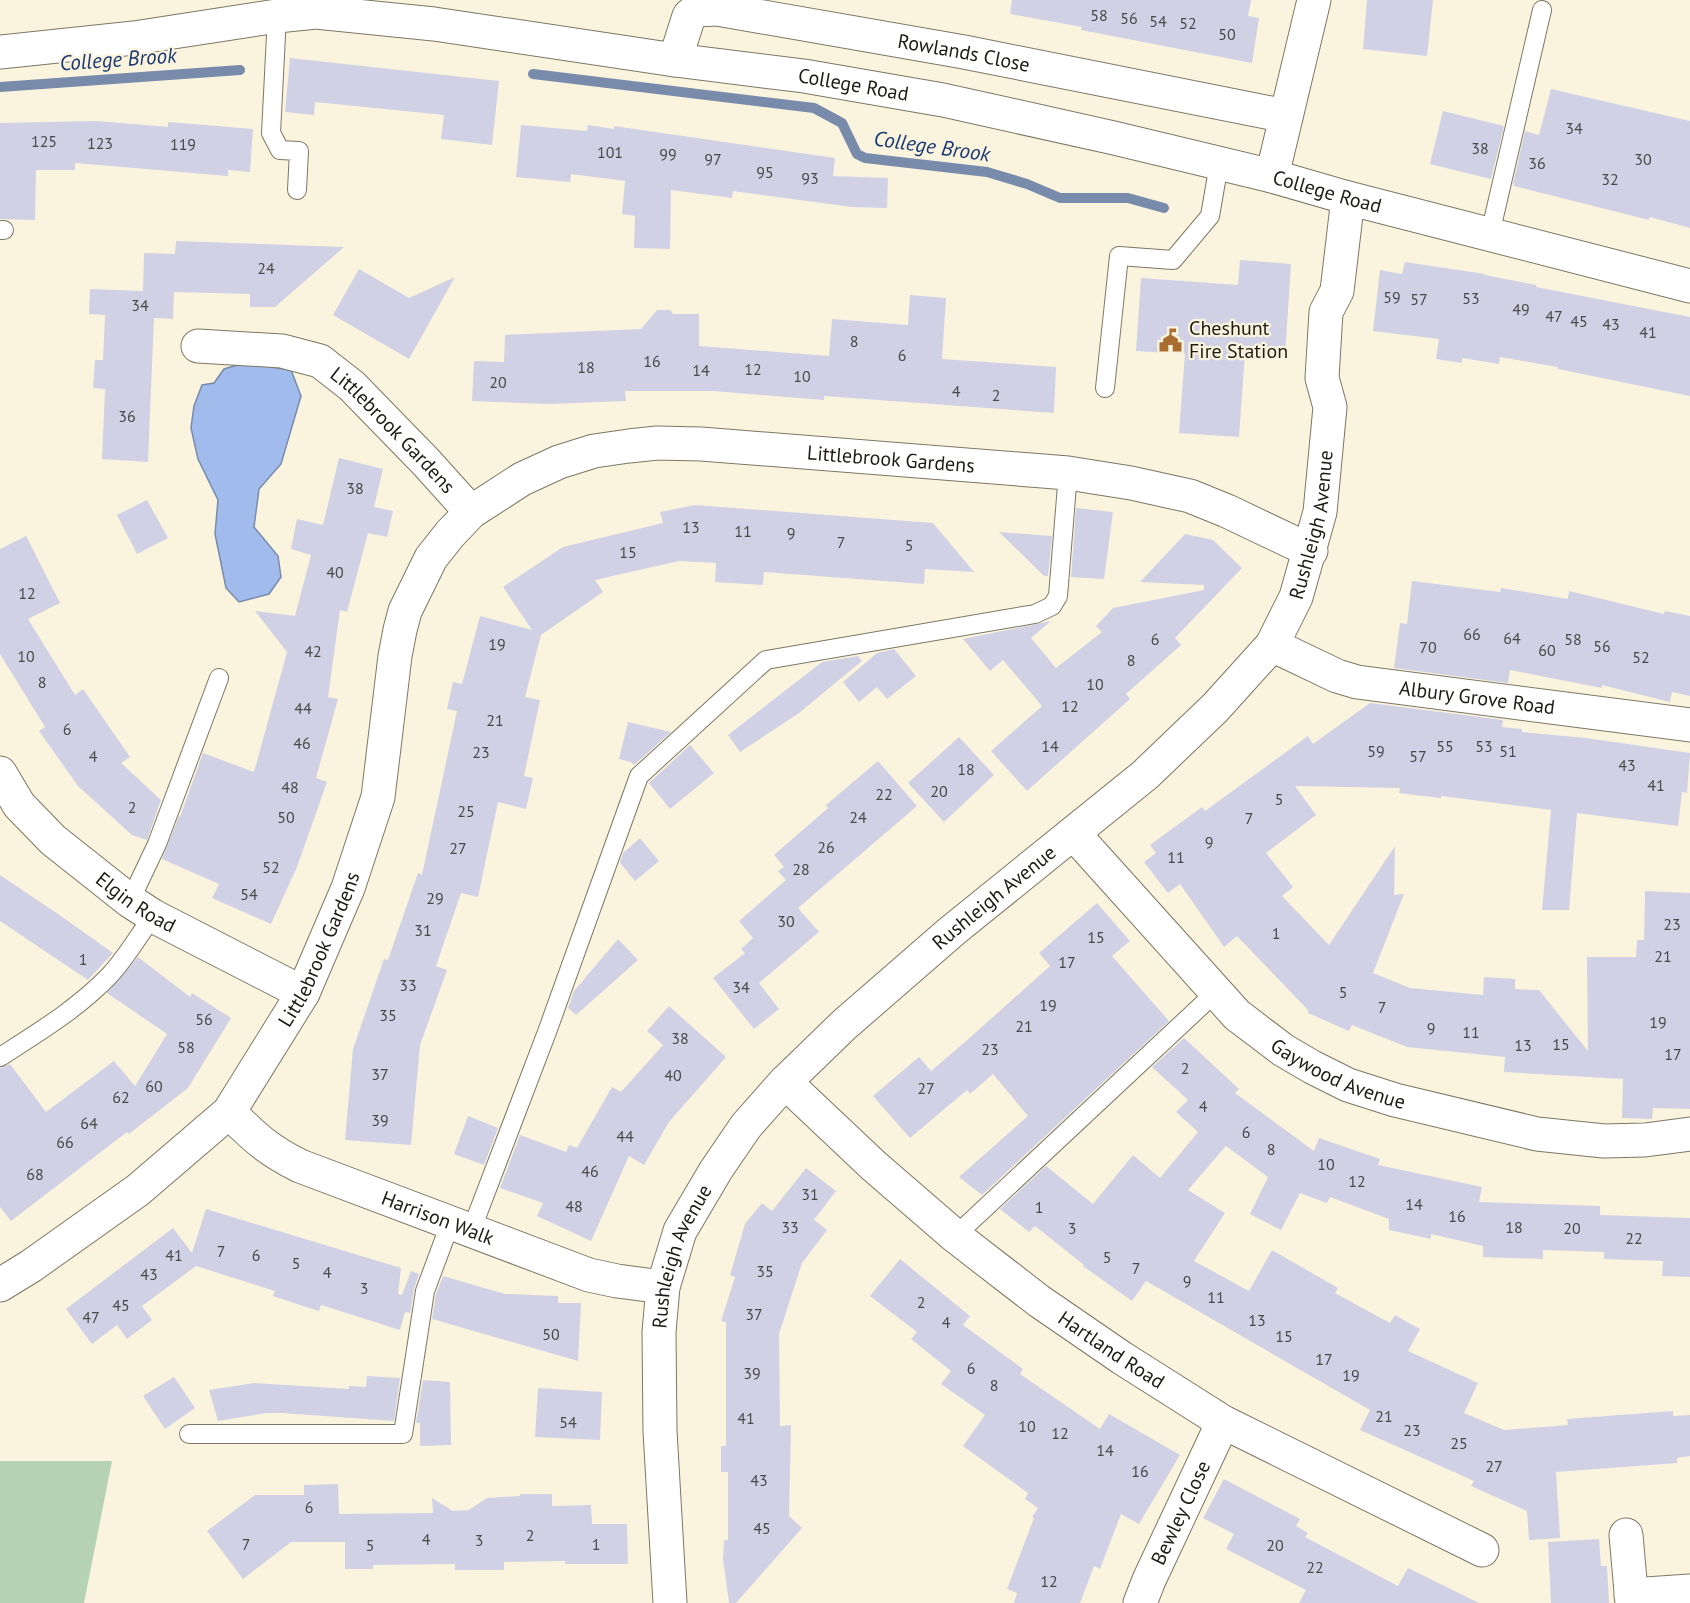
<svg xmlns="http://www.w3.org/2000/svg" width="1690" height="1603" font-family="'PT Sans',sans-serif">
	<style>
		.green { fill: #b5d2b2 }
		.water { fill: #a1bbec; stroke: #798bab; stroke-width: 1.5 }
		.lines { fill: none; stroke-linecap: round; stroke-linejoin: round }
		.stream { stroke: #798bab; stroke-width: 10 }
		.building { fill: #d1d1e5 }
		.lane-casing { stroke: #7c7764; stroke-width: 20 }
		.street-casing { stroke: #7c7764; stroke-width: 35 }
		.secondary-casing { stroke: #7c7764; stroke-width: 35 }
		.lane { stroke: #fff; stroke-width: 18 }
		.street { stroke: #fff; stroke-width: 33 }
		.secondary { stroke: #fff; stroke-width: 33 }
		.labels { text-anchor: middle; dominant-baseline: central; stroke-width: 4.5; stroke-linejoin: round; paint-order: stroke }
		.number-label { font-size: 16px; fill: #4a4848 }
		.street-label { font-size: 20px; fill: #1d1b14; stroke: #faf4df }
		.poi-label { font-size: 20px; fill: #1d1b14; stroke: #faf4df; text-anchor: start }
		.water-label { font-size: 21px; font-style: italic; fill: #1b3872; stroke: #faf4df }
	</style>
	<rect width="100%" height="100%" fill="#faf4df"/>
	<!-- green -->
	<path class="green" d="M0 1461H112L84 1603H0Z"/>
	<!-- water -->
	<path class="water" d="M244 363 291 370 301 396 281 464 259 489 254 527 278 556 281 577 269 594 239 602 226 588 215 534 218 500 198 459 191 428 194 406 202 385 214 383 224 369Z"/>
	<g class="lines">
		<!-- stream -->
		<path class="stream" d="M533 74 814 108 842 123 857 154 865 158 987 172 1027 184 1060 198H1128L1164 208
			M0 87 240 70"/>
	</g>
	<!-- building -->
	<path class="building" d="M1012 0H1251L1248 16 1259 18 1252 63 1081 30 1082 27 1010 14Z
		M1367 0H1433L1427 56 1363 49Z
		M290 58 499 81 492 145 441 139 444 115 315 102 314 115 285 112Z
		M1551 89 1690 121V228L1650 217 1649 220 1514 186 1513 184 1525 131 1539 135Z
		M1443 111 1504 126 1491 179 1430 164Z
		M97 121 168 127V122L253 129 250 172 228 170V176L75 163V170H36L35 220 0 219V123Z
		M521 125 587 131 588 125 614 129V126L835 158 833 176 888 178 887 208 852 207 733 191 732 198 671 190 670 249 634 248 635 216 622 214 625 181 571 174 570 182 516 177Z
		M176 241 344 247 275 307H250V294L174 292 173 319 154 318 148 462 102 459 105 389 93 388 95 360H103L105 315 89 314 90 289 143 291 144 253 175 254Z
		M1240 260 1291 264 1285 356 1245 353 1239 437 1179 433 1185 354 1136 351 1141 278 1238 285Z
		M1405 262 1485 274V275L1536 285V287L1690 317V396L1558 369V367L1500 357 1499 364 1462 358V363L1436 359 1439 339 1373 331 1380 270 1402 274Z
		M359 269 409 298 455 277 409 359 333 315Z
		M910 295 946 298 942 359 1056 367 1054 413 824 396V400L713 391H625L626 401 548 404 472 401 474 361 504 362 505 335 641 329 657 310H670L673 314H699V346L829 356 832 319 908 325Z
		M339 458 383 469 374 507 393 511 387 537 368 533 347 612 340 610 328 697 338 699 316 778 327 782 297 867 271 924 212 898 219 884 162 859 179 816 180 817 203 753 254 772 287 652 255 611 295 616 311 555 291 549 297 519 323 525Z
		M147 500 168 538 137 554 117 515Z
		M695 505 933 523 974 572 925 569 924 584 764 572 763 585 715 582 716 563 679 561 595 580 603 592 541 635 525 697 540 700 524 776 533 778 526 809 498 802 478 897 461 893 436 966 447 970 420 1045 411 1145 345 1140 353 1049 384 959 388 960 418 873 422 875 457 711 447 709 453 682 462 684 480 616 532 630 503 587 563 547 663 523 660 512Z
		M1076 508 1113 512 1104 579 1071 577Z
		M999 532 1052 536 1048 576H1044Z
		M1185 534 1213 540 1242 568 1175 638 1181 645 1126 694 1130 699 1027 791 991 751 1042 706 1003 660 990 671 963 639 1051 621 1031 638 1056 668 1102 632 1096 626 1113 608 1204 590V585L1140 582Z
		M26 536 60 603 28 619 75 695 83 689 130 757 121 763 161 800 147 840 132 835 78 786 39 731 45 727 0 654V549Z
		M1412 581 1500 592 1501 588 1568 599 1569 591 1664 614 1665 611 1690 616V696L1672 692 1670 702 1602 685V688L1510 670 1508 683 1394 668 1400 623 1407 624Z
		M894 649 916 676 887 699 877 687 859 702 843 682 877 653Z
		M858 656 862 661 799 713 740 752 728 735 822 662Z
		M1370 703 1503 720 1502 727 1522 729V732L1586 738 1690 753 1687 793 1682 792 1678 826 1577 813 1569 910H1542L1551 810 1441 796V798L1414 795 1399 793 1400 788 1295 786 1316 815 1266 853 1293 887 1282 896 1329 945 1395 846 1394 895 1404 894 1373 973 1410 988 1483 995 1484 977 1515 979V989L1539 990 1588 1051 1587 957H1636L1637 940H1644L1645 891 1690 893V1109L1653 1108 1652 1119 1622 1118 1623 1079 1504 1072 1505 1057 1407 1047 1352 1025 1349 1031 1308 1013V1010L1237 936 1224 947 1180 884 1168 893 1144 862 1156 853 1150 845 1202 807 1205 811 1308 736 1313 744Z
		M628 722 671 732 634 765 631 762 619 759Z
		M959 737 994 775 944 822 908 783Z
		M690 745 714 773 670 809 649 783Z
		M878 761 917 806 798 908 819 932 759 983 779 1009 754 1029 713 978 745 953 741 949 753 938 739 921 786 880 778 871 784 867 774 855 828 808 826 805Z
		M640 838 659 861 635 881 620 863 623 853Z
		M0 875 58 914 113 953 88 980 0 921Z
		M1097 903 1130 941 1112 956 1169 1021 982 1195 959 1177 1028 1116 993 1074 970 1094 967 1090 910 1138 873 1096 919 1057 931 1071 965 1042 1050 966 1039 953Z
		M618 939 638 960 576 1015 568 1008 574 991Z
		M138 957 190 997 192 993 231 1018 188 1088 129 1134 127 1132 11 1221 0 1207V1068L10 1064 46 1112 114 1061 135 1086 167 1034 107 993Z
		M669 1006 726 1057 669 1122 644 1165 629 1156 591 1241 537 1216 543 1203 500 1188 520 1135 566 1152 569 1145 577 1148 612 1087 621 1092 663 1045 647 1031Z
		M1184 1038 1239 1089 1235 1093 1314 1151 1319 1138 1380 1159 1378 1165 1482 1187 1479 1202 1600 1206V1215L1690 1218V1277L1662 1276 1663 1261 1604 1259V1252L1543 1250V1259L1483 1257V1246L1431 1234V1239L1389 1230V1219L1330 1197 1327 1203 1300 1193 1281 1230 1250 1214 1268 1177 1226 1146 1188 1190 1225 1213 1194 1261 1249 1291 1272 1250 1338 1288 1335 1293 1390 1323 1395 1315 1407 1322 1420 1329 1408 1351 1478 1383 1464 1413 1504 1430 1568 1425 1567 1419 1673 1411V1416L1690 1415V1456L1677 1458V1463L1556 1472 1560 1538 1529 1540 1527 1511 1471 1486 1474 1481 1360 1430 1370 1410 1146 1281 1132 1301 1083 1266 1084 1265 1035 1226 1029 1232 1000 1209 1046 1166 1093 1204 1133 1155 1160 1178 1198 1132 1176 1112 1188 1100 1152 1067Z
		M468 1116 498 1128 484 1165 454 1154Z
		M806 1168 836 1191 814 1220 827 1230 802 1263 779 1334 780 1426 791 1425 789 1516 802 1528 736 1603H729L723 1559 724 1540H728V1472H721V1446H726V1322L721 1321 735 1277 730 1275 745 1224 762 1203 772 1211Z
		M206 1209 401 1268 398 1294 402 1295 411 1271 419 1274 414 1289 410 1313 405 1312 400 1330 321 1305 319 1311 300 1305 273 1296 275 1291 196 1266 142 1306 152 1320 127 1339 117 1325 92 1344 66 1309 173 1228 192 1253Z
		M900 1259 970 1316 963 1325 1023 1369 1020 1374 1100 1429 1109 1414 1180 1455 1139 1524 1121 1514 1100 1569 1094 1566 1080 1603H1014L1017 1593 1007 1589 1034 1518 1032 1517 1038 1508 1025 1499 1028 1493 963 1446 985 1415 941 1384 951 1371 911 1339 917 1332 870 1296Z
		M443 1276 505 1294 558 1296V1303H581L578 1361 432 1319 436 1294Z
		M367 1376 400 1378 394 1421 282 1413H267L218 1421 209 1390 254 1383 349 1389V1386L366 1387Z
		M174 1377 195 1408 165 1429 143 1396Z
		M423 1380 450 1382 451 1445 420 1446V1423H416Z
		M538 1388 602 1392 600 1440 535 1437Z
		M1224 1479 1300 1519 1296 1526 1308 1533 1305 1537 1398 1586 1408 1568 1479 1603H1299L1306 1590 1226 1549 1234 1534 1203 1518Z
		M338 1484 339 1514 433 1513 432 1498 453 1511 469 1510 487 1498 520 1496V1494H552V1506L591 1505 592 1524H627L628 1564H565V1561L504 1562V1570H455V1564L373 1565V1569H345V1542H291L243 1579 207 1531 255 1495H304V1485Z
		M1599 1539 1601 1566H1607L1609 1603H1551L1548 1542Z"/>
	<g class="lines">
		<defs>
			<path id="lane" d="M277 16 271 133 280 150 299 151 297 190
				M0 230H4
				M1490 234 1542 10
				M1105 388 1119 256 1173 260 1210 216 1219 164
				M130 901 157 844 219 678
				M0 1057C39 1032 77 1009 109 976 126 958 139 935 153 916
				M471 1231 547 1032 639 776 766 660 1035 614 1052 606 1058 596 1068 473
				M955 1236 1216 992
				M189 1434H403L425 1291 450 1224"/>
			<g id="street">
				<path id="s1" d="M675 60 689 16 696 10 717 9 964 52 1286 116"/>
				<path d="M1272 176 1314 0"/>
				<path id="s2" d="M198 346 282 351 320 361 352 386 426 462 471 512"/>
				<path id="s3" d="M1272 645 1337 676 1357 682 1690 725"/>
				<path id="s4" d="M0 773 19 805 53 840 130 901 153 916 303 993"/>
				<path id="s5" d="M1074 834 1237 1015 1283 1050 1312 1067 1348 1085 1395 1100 1537 1134 1604 1141 1645 1140 1690 1134"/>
				<path id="s6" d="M785 1082 874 1166 955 1236 1039 1301 1122 1358 1223 1422 1482 1550"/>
				<path id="s7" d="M229 1112C254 1137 268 1150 300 1166L589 1275 617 1281 663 1287"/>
				<path id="s8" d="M0 1285 31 1266 138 1190 229 1112 303 993 348 888 378 797 395 656 400 630 405 611 431 558 450 534 471 512 522 479 559 462 594 451 629 446 657 443 701 444 1068 473 1131 483 1190 496 1227 511 1311 551"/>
				<path d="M1626 1535 1632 1603"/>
				<path d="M1631 1595 1690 1591"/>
				<path id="s9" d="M670 1603 660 1431 659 1332 663 1287 680 1231 716 1170 746 1126 785 1082 845 1024 952 931 1145 775 1215 708 1272 645 1296 597 1320 512 1330 407 1322 378 1326 312 1337 291 1348 198"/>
				<path id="s10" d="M1140 1603 1149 1580 1223 1422"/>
			</g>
			<g id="secondary">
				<path id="s11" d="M0 52 134 38 277 16 316 12 434 24 675 60 804 76 943 100 1114 138 1272 176 1348 198 1690 286"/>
			</g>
		</defs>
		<!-- lane casing -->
		<use href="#lane" class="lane-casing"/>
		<!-- street casing -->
		<use href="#street" class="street-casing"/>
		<!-- secondary casing -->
		<use href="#secondary" class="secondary-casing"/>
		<!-- lane -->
		<use href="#lane" class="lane"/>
		<!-- street -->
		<use href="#street" class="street"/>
		<!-- secondary -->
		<use href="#secondary" class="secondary"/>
	</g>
	<!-- icons -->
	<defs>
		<symbol id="civic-bare" viewBox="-9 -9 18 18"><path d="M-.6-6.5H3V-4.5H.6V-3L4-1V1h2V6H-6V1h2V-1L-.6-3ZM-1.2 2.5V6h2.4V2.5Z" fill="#aa6d31" stroke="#faf4df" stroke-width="2.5" paint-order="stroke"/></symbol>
	</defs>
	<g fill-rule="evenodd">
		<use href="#civic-bare" x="1154" y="324" width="33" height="33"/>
	</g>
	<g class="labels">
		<!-- number labels -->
		<g class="number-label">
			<text x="1099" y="15">58</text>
			<text x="1129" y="18">56</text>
			<text x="1158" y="21">54</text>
			<text x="1188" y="23">52</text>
			<text x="1227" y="34">50</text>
			<text x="1574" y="128">34</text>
			<text x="44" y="141">125</text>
			<text x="100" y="143">123</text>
			<text x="183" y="144">119</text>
			<text x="1480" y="148">38</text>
			<text x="610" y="152">101</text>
			<text x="668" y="154">99</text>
			<text x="713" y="159">97</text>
			<text x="1643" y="159">30</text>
			<text x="1537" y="163">36</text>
			<text x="765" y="172">95</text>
			<text x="810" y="178">93</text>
			<text x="1610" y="179">32</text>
			<text x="266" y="268">24</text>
			<text x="1392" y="297">59</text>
			<text x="1471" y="298">53</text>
			<text x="1419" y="299">57</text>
			<text x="140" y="305">34</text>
			<text x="1521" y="309">49</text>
			<text x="1554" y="316">47</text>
			<text x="1579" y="321">45</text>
			<text x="1611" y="324">43</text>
			<text x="1648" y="332">41</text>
			<text x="854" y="341">8</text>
			<text x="902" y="355">6</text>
			<text x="652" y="361">16</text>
			<text x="586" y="367">18</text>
			<text x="753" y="369">12</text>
			<text x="701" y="370">14</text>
			<text x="802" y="376">10</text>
			<text x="498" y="382">20</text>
			<text x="956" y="391">4</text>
			<text x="996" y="395">2</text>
			<text x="127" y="416">36</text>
			<text x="355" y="488">38</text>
			<text x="691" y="527">13</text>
			<text x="743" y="531">11</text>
			<text x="791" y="533">9</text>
			<text x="841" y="542">7</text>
			<text x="909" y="545">5</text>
			<text x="628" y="552">15</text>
			<text x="335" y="572">40</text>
			<text x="27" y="593">12</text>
			<text x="1472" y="634">66</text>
			<text x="1512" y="638">64</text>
			<text x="1155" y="639">6</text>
			<text x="1573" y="639">58</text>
			<text x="497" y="644">19</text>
			<text x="1602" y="646">56</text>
			<text x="1428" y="647">70</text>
			<text x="1547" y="650">60</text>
			<text x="313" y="651">42</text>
			<text x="26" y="656">10</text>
			<text x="1641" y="657">52</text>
			<text x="1131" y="660">8</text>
			<text x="42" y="682">8</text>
			<text x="1095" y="684">10</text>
			<text x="1070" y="706">12</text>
			<text x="303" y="708">44</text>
			<text x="495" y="720">21</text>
			<text x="67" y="729">6</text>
			<text x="302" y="743">46</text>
			<text x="1050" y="746">14</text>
			<text x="1445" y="746">55</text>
			<text x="1484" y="746">53</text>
			<text x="1376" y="751">59</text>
			<text x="1508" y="751">51</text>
			<text x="481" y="752">23</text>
			<text x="93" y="756">4</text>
			<text x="1418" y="756">57</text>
			<text x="1627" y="765">43</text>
			<text x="966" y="769">18</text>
			<text x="1656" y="785">41</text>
			<text x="290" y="787">48</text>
			<text x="939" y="791">20</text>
			<text x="884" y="794">22</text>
			<text x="1279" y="799">5</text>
			<text x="132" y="807">2</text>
			<text x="466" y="811">25</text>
			<text x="286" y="817">50</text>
			<text x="858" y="817">24</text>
			<text x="1249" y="818">7</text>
			<text x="1209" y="842">9</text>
			<text x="826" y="847">26</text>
			<text x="458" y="848">27</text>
			<text x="1176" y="857">11</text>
			<text x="271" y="867">52</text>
			<text x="801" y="869">28</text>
			<text x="249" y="894">54</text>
			<text x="435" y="898">29</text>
			<text x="786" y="921">30</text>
			<text x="1672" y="924">23</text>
			<text x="423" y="930">31</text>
			<text x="1276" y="933">1</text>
			<text x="1096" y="937">15</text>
			<text x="1663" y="956">21</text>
			<text x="83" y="959">1</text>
			<text x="1067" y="962">17</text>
			<text x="408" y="985">33</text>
			<text x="741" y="987">34</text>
			<text x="1343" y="992">5</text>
			<text x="1048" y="1005">19</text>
			<text x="1382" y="1007">7</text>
			<text x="388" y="1015">35</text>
			<text x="204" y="1019">56</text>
			<text x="1658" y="1022">19</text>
			<text x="1024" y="1026">21</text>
			<text x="1431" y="1028">9</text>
			<text x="1471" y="1032">11</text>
			<text x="680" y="1038">38</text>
			<text x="1561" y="1044">15</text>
			<text x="1523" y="1045">13</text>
			<text x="186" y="1047">58</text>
			<text x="990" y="1049">23</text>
			<text x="1673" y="1054">17</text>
			<text x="1185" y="1068">2</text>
			<text x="380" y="1074">37</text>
			<text x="673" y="1075">40</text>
			<text x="154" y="1086">60</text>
			<text x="926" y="1088">27</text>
			<text x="121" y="1097">62</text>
			<text x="1203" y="1106">4</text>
			<text x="380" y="1120">39</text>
			<text x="89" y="1123">64</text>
			<text x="1246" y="1132">6</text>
			<text x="625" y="1136">44</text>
			<text x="65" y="1142">66</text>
			<text x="1271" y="1149">8</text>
			<text x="1326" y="1164">10</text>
			<text x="590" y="1171">46</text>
			<text x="35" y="1174">68</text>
			<text x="1357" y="1181">12</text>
			<text x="810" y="1194">31</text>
			<text x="1414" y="1204">14</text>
			<text x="574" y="1206">48</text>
			<text x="1039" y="1207">1</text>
			<text x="1457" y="1216">16</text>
			<text x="790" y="1227">33</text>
			<text x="1514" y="1227">18</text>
			<text x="1072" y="1228">3</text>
			<text x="1572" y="1228">20</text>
			<text x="1634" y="1238">22</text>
			<text x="221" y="1251">7</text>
			<text x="174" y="1255">41</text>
			<text x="256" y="1255">6</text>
			<text x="1107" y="1257">5</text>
			<text x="296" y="1263">5</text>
			<text x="1136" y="1268">7</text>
			<text x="765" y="1271">35</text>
			<text x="327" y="1272">4</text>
			<text x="149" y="1274">43</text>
			<text x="1187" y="1281">9</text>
			<text x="364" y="1288">3</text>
			<text x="1216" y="1297">11</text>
			<text x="921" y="1302">2</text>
			<text x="121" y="1305">45</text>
			<text x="754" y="1314">37</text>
			<text x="91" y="1317">47</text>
			<text x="1257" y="1320">13</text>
			<text x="946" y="1322">4</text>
			<text x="551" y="1334">50</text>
			<text x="1284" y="1336">15</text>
			<text x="1324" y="1359">17</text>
			<text x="971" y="1368">6</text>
			<text x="752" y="1373">39</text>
			<text x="1351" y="1375">19</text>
			<text x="994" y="1385">8</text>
			<text x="1384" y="1416">21</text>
			<text x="746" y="1418">41</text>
			<text x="568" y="1422">54</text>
			<text x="1027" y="1426">10</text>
			<text x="1412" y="1430">23</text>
			<text x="1060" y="1433">12</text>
			<text x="1459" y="1443">25</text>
			<text x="1105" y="1450">14</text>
			<text x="1494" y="1466">27</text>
			<text x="1140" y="1471">16</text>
			<text x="759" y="1480">43</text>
			<text x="309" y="1507">6</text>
			<text x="762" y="1528">45</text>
			<text x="530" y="1535">2</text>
			<text x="426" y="1539">4</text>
			<text x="479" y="1540">3</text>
			<text x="246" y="1544">7</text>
			<text x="596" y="1544">1</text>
			<text x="370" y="1545">5</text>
			<text x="1275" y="1545">20</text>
			<text x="1315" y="1567">22</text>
			<text x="1049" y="1581">12</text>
		</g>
		<!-- street labels -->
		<g class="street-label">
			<text stroke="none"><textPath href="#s1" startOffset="327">Rowlands Close</textPath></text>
			<text stroke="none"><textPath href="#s11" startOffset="861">College Road</textPath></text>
			<text stroke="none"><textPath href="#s11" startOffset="1347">College Road</textPath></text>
			<text stroke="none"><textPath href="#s2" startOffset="224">Littlebrook Gardens</textPath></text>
			<text stroke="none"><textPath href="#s8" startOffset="1382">Littlebrook Gardens</textPath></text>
			<text stroke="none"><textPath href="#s9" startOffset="1341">Rushleigh Avenue</textPath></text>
			<text stroke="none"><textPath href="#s3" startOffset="214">Albury Grove Road</textPath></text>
			<text stroke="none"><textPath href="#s9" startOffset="837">Rushleigh Avenue</textPath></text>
			<text stroke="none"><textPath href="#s4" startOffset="190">Elgin Road</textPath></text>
			<text stroke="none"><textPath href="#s8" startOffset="474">Littlebrook Gardens</textPath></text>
			<text stroke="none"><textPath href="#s5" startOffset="362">Gaywood Avenue</textPath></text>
			<text stroke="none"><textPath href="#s7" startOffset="237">Harrison Walk</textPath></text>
			<text stroke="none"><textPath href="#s9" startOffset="351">Rushleigh Avenue</textPath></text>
			<text stroke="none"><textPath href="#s6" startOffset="423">Hartland Road</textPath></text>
			<text stroke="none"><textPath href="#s10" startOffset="99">Bewley Close</textPath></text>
		</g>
		<!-- poi labels -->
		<g class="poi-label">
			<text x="1189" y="328">Cheshunt<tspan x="1189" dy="23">Fire Station</tspan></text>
		</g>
		<!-- water labels -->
		<g class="water-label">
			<text transform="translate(118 59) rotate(-4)">College Brook</text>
			<text transform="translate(932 146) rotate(8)">College Brook</text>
		</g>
	</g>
</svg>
